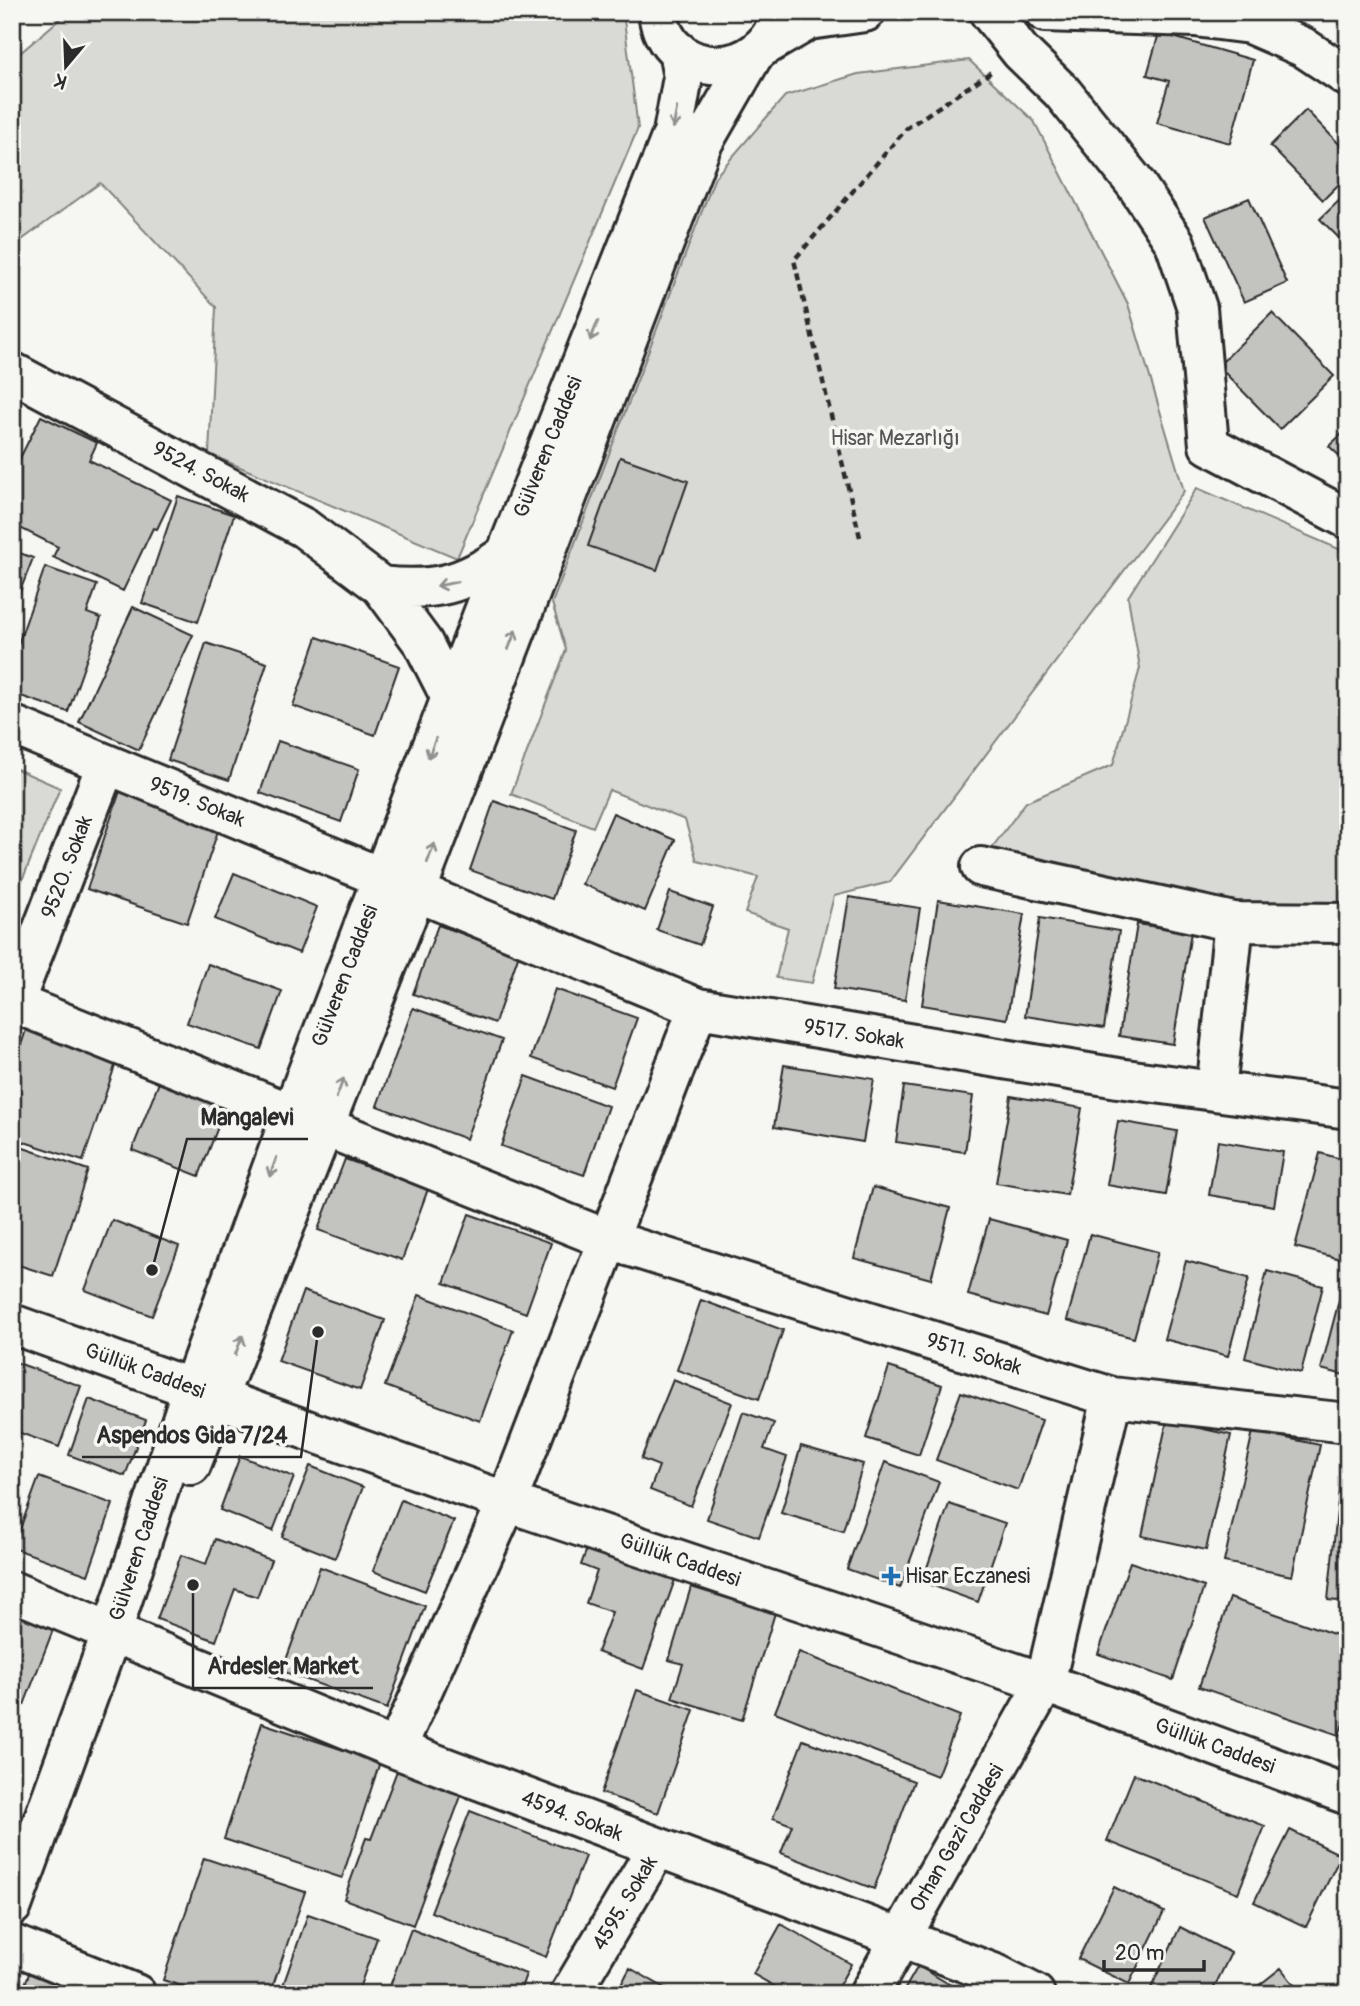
<svg xmlns="http://www.w3.org/2000/svg" width="1360" height="2006" font-family="Pangolin,sans-serif">
	<style>
		.green { fill: #d9d9d5; stroke: #828280; stroke-width: 2 }
		.building { fill: #c3c3c0; stroke: #2b2b2b; stroke-width: 2 }
		.lines { fill: none; stroke-linecap: round; stroke-linejoin: round }
		.minor-casing { stroke: #2b2b2b; stroke-width: 44 }
		.path { stroke: #2b2b2b; stroke-width: 4.5; stroke-dasharray: 7 5; stroke-linecap: butt }
		.minor { stroke: #f6f6f2; stroke-width: 38 }
		.oneway { stroke: #90908e }
		.poi-dot { fill: #1f6fb2; stroke: #f6f6f2; stroke-width: 2.5 }
		.labels { text-anchor: middle; dominant-baseline: central; stroke-width: 7; stroke-linejoin: round; paint-order: stroke }
		.park-label { font-size: 21px; fill: #565656; stroke: #f6f6f2 }
		.street-label { font-size: 21px; fill: #2b2b2b; stroke: #f6f6f2 }
		.poi-label { font-size: 21px; fill: #2b2b2b; stroke: #f6f6f2; text-anchor: start }
		.leader { fill: none; stroke: #2b2b2b; stroke-width: 2.5 }
		.callout-dot { fill: #2b2b2b; stroke: #f6f6f2; stroke-width: 2.5 }
		.callout-label { font-size: 23px; text-anchor: middle; font-weight: bold; fill: #2b2b2b; stroke: #f6f6f2; stroke-width: 7; stroke-linejoin: round; paint-order: stroke }
	</style>
	<rect width="100%" height="100%" fill="#f6f6f2"/>
	<filter id="ink" filterUnits="userSpaceOnUse"><feTurbulence type="fractalNoise" baseFrequency=".0143" numOctaves="2"/><feDisplacementMap in="SourceGraphic" scale="14" xChannelSelector="R" yChannelSelector="G"/><feConvolveMatrix kernelMatrix="1 2 1 2 8 2 1 2 1" color-interpolation-filters="sRGB"/></filter>
	<g filter="url(#ink)">
		<!-- green -->
		<path class="green" d="M68 12H623L638 128 457 558 209 454 216 307 100 183 12 247V60Z
			M969 60 1034 121 1128 304 1184 491 890 882 834 896 812 983 776 978 788 928 745 913 758 877 697 861 685 820 609 790 593 827 511 794 566 650 552 603 715 177 785 96 858 74Z
			M1197 488 1348 553V909L1239 907 991 849 1026 802 1113 765 1140 668 1128 597Z
			M12 767 60 788 12 905Z"/>
		<!-- building -->
		<path class="building" d="M1159 33 1253 60 1230 143 1157 123 1169 81 1147 75Z
			M1306 110 1348 153V175L1323 200 1270 146Z
			M1348 192V247L1320 219Z
			M1249 198 1287 283 1244 302 1205 217Z
			M1272 313 1334 376 1280 429 1218 366Z
			M41 416 97 443 89 460 171 500 157 529 153 528 123 591 53 557 58 547 12 524V474Z
			M1348 428V464L1329 446Z
			M620 457 688 481 657 570 588 546Z
			M178 496 234 515 198 622 142 603Z
			M12 550 33 558 12 612Z
			M45 567 97 585 87 613 101 618 68 712 12 693V662Z
			M133 607 193 635 139 750 79 722Z
			M317 637 399 666 375 735 293 706Z
			M206 643 267 663 229 780 168 760Z
			M278 741 359 769 341 822 260 793Z
			M122 785 222 819 187 923 87 889Z
			M494 801 576 830 552 899 470 870Z
			M613 813 675 840 645 911 582 884Z
			M234 873 317 907 299 953 215 919Z
			M670 892 713 907 700 945 657 930Z
			M849 897 920 908 905 1000 834 989Z
			M938 900 1024 914 1007 1019 922 1005Z
			M1040 918 1119 931 1104 1028 1025 1016Z
			M1137 924 1191 932 1173 1044 1119 1036Z
			M438 925 519 954 495 1023 413 994Z
			M208 964 282 991 261 1049 187 1023Z
			M555 989 637 1018 612 1087 531 1058Z
			M413 1008 502 1040 466 1139 377 1106Z
			M28 1024 119 1054 83 1161 12 1138V1072Z
			M784 1065 874 1079 863 1142 774 1127Z
			M526 1076 608 1106 584 1175 501 1146Z
			M160 1080 226 1106 199 1176 132 1150Z
			M904 1086 973 1096 965 1152 896 1142Z
			M1011 1096 1082 1108 1067 1195 996 1183Z
			M1118 1121 1177 1131 1166 1195 1107 1185Z
			M1218 1141 1283 1152 1274 1206 1209 1195Z
			M12 1144 88 1170 53 1276 12 1263Z
			M1320 1153 1348 1161V1261L1295 1247Z
			M345 1159 428 1189 402 1260 318 1230Z
			M873 1187 950 1208 931 1279 854 1258Z
			M469 1214 551 1243 526 1313 444 1283Z
			M989 1219 1067 1240 1046 1316 968 1295Z
			M112 1220 179 1246 152 1316 85 1290Z
			M1090 1234 1158 1252 1134 1338 1067 1320Z
			M1186 1261 1249 1278 1228 1356 1164 1339Z
			M1267 1271 1323 1286 1301 1373 1245 1358Z
			M1343 1285 1348 1286V1376L1321 1369Z
			M303 1291 385 1320 360 1390 278 1361Z
			M419 1295 513 1330 480 1421 385 1386Z
			M701 1300 783 1330 759 1399 677 1370Z
			M15 1362 81 1386 59 1447 12 1430V1369Z
			M889 1367 942 1385 919 1455 866 1438Z
			M673 1380 732 1403 691 1506 650 1490 659 1466 641 1459Z
			M961 1392 1042 1420 1018 1490 936 1460Z
			M89 1399 146 1420 125 1476 69 1455Z
			M743 1412 774 1423 764 1449 787 1457 759 1537 707 1519Z
			M1167 1421 1231 1435 1206 1550 1142 1536Z
			M1253 1431 1320 1445 1292 1576 1224 1562Z
			M801 1446 863 1464 843 1531 781 1513Z
			M1343 1452H1348V1602L1328 1600Z
			M240 1456 294 1477 273 1531 220 1510Z
			M885 1462 939 1482 900 1588 847 1569Z
			M310 1466 363 1487 335 1558 282 1537Z
			M39 1477 113 1504 88 1575 13 1548Z
			M401 1500 454 1521 425 1591 373 1571Z
			M949 1504 1005 1523 978 1602 922 1582Z
			M215 1539 271 1560 257 1597 235 1589 216 1641 157 1619 181 1555 206 1564Z
			M589 1543 677 1574 643 1669 597 1652 612 1612 586 1603 597 1571 581 1565Z
			M1130 1562 1204 1587 1173 1680 1098 1654Z
			M320 1567 425 1606 387 1709 282 1671Z
			M691 1587 775 1613 742 1720 672 1698 683 1664 669 1660Z
			M1230 1598 1348 1639V1709L1339 1735 1199 1687Z
			M12 1605 56 1622 24 1705 12 1700Z
			M799 1652 960 1716 937 1776 775 1712Z
			M637 1690 694 1710 658 1813 601 1793Z
			M12 1706 20 1708 12 1732Z
			M262 1723 380 1762 342 1878 224 1839Z
			M803 1740 914 1781 874 1889 781 1853 792 1825 773 1818Z
			M401 1760 464 1788 413 1925 344 1899 366 1838 371 1839Z
			M1134 1774 1265 1826 1238 1893 1107 1841Z
			M470 1811 585 1856 546 1957 431 1912Z
			M1290 1830 1341 1855 1306 1927 1254 1902Z
			M204 1858 305 1892 270 1994H205L163 1980Z
			M1114 1887 1164 1912 1129 1984 1078 1959Z
			M308 1914 377 1938 357 1994H280Z
			M1348 1922V1948L1340 1937Z
			M781 1924 851 1964 834 1994H788L753 1974Z
			M1180 1927 1231 1953 1211 1994H1148Z
			M411 1929 526 1974 519 1994H387Z
			M32 1966 101 1994H21Z
			M918 1966 966 1994H902Z
			M630 1968 675 1994H616Z
			M1281 1968 1301 1994H1248Z"/>
		<g class="lines">
			<defs>
				<path id="minor" d="M658 12C665 83 767 83 780 12
					M989 12 1021 52 1062 92 1135 183 1175 243 1197 308 1209 445 1348 519
					M1045 12 1195 17 1250 24 1303 47 1348 77
					M766 45 809 20 865 12
					M12 372 304 528 381 586 423 643 451 698
					M381 586C433 592 464 585 506 554
					M12 725 698 1008 1118 1078 1348 1109
					M981 867 1234 922 1348 923
					M14 1003 609 1240 1112 1397 1348 1423
					M12 1008 106 765
					M1216 1091 1234 922
					M12 1324 507 1502 1045 1683 1348 1795
					M191 1465 416 892 702 144 752 57
					M12 1591 396 1749 996 1974 1035 1994
					M396 1749 507 1502 698 1008
					M12 1906 112 1631 192 1389 292 1113 506 554 673 133 683 77 678 51
					M12 1944 136 1994
					M570 1994 657 1848
					M869 1994 1045 1683 1112 1397"/>
			</defs>
			<!-- minor casing -->
			<use href="#minor" class="minor-casing"/>
			<!-- path -->
			<path class="path" d="M860 537 794 260 907 128 991 72"/>
			<!-- minor -->
			<use href="#minor" class="minor"/>
		</g>
		<!-- one-way arrows -->
		<defs><path id="oneway-shaft" d="M-6 0H5M1.5-3L5.5 0L1.5 3" fill="none" stroke-width="1.6" stroke-linecap="round" stroke-linejoin="round" transform="scale(1.75)"/></defs>
		<g class="oneway">
			<use href="#oneway-shaft" transform="translate(675 118) rotate(100)"/>
			<use href="#oneway-shaft" transform="translate(594 331) rotate(112)"/>
			<use href="#oneway-shaft" transform="translate(447 584) rotate(168)"/>
			<use href="#oneway-shaft" transform="translate(512 640) rotate(-69)"/>
			<use href="#oneway-shaft" transform="translate(432 748) rotate(111)"/>
			<use href="#oneway-shaft" transform="translate(431 853) rotate(-69)"/>
			<use href="#oneway-shaft" transform="translate(340 1088) rotate(-69)"/>
			<use href="#oneway-shaft" transform="translate(273 1167) rotate(110)"/>
			<use href="#oneway-shaft" transform="translate(239 1345) rotate(-69)"/>
		</g>
	</g>
	<!-- markers -->
	<path class="poi-dot" d="M887.5 1565.5h7v7h7v7h-7v7h-7v-7h-7v-7h7z"/>
	<g class="labels">
		<!-- park labels -->
		<g class="park-label">
			<text x="895" y="438">Hisar Mezarlığı</text>
		</g>
		<!-- street labels -->
		<g class="street-label">
			<text transform="translate(548 447) rotate(-68)">Gülveren Caddesi</text>
			<text transform="translate(201 472) rotate(28)">9524. Sokak</text>
			<text transform="translate(197 802) rotate(22)">9519. Sokak</text>
			<text transform="translate(67 867) rotate(-69)">9520. Sokak</text>
			<text transform="translate(345 976) rotate(-69)">Gülveren Caddesi</text>
			<text transform="translate(854 1034) rotate(9)">9517. Sokak</text>
			<text transform="translate(974 1354) rotate(17)">9511. Sokak</text>
			<text transform="translate(145 1371) rotate(20)">Güllük Caddesi</text>
			<text transform="translate(139 1549) rotate(-72)">Gülveren Caddesi</text>
			<text transform="translate(680 1560) rotate(19)">Güllük Caddesi</text>
			<text transform="translate(1215 1746) rotate(20)">Güllük Caddesi</text>
			<text transform="translate(572 1816) rotate(21)">4594. Sokak</text>
			<text transform="translate(957 1838) rotate(-60)">Orhan Gazi Caddesi</text>
			<text transform="translate(625 1903) rotate(-59)">4595. Sokak</text>
		</g>
		<!-- poi labels -->
		<g class="poi-label">
			<text x="905" y="1576">Hisar Eczanesi</text>
		</g>
	</g>
	<!-- callouts -->
	<path class="leader" d="M152 1270L187 1139H308M318 1332L301 1457H82M193 1585L193 1688H373"/>
	<g class="callout-dot">
		<circle cx="152" cy="1270" r="7"/>
		<circle cx="318" cy="1332" r="7"/>
		<circle cx="193" cy="1585" r="7"/>
	</g>
	<g class="callout-label">
		<text x="247" y="1125">Mangalevi</text>
		<text x="192" y="1443">Aspendos Gida 7/24</text>
		<text x="283" y="1674">Ardesler Market</text>
	</g>
	<!-- margin -->
	<rect width="1360" height="2006" fill="none" stroke="#f6f6f2" stroke-width="42"/>
	<rect x="21" y="21" width="1318" height="1964" fill="none" stroke="#2b2b2b" stroke-width="2.5" filter="url(#ink)"/>
	<!-- north arrow -->
	<g transform="translate(66 66) rotate(199)" stroke="#f6f6f2" stroke-width="5" paint-order="stroke">
	<path d="M0-5L12 26L0 18L-12 26Z" fill="#2b2b2b"/>
	<text y="-10" font-size="19" font-weight="bold" text-anchor="middle" fill="#2b2b2b">K</text>
	</g>
	<!-- scale -->
	<path d="M1104 1960v10h100v-10" fill="none" stroke="#2b2b2b" stroke-width="3.5"/>
	<text x="1115" y="1960" font-size="21" fill="#2b2b2b" stroke="#f6f6f2" stroke-width="5" paint-order="stroke">20 m</text>
</svg>
